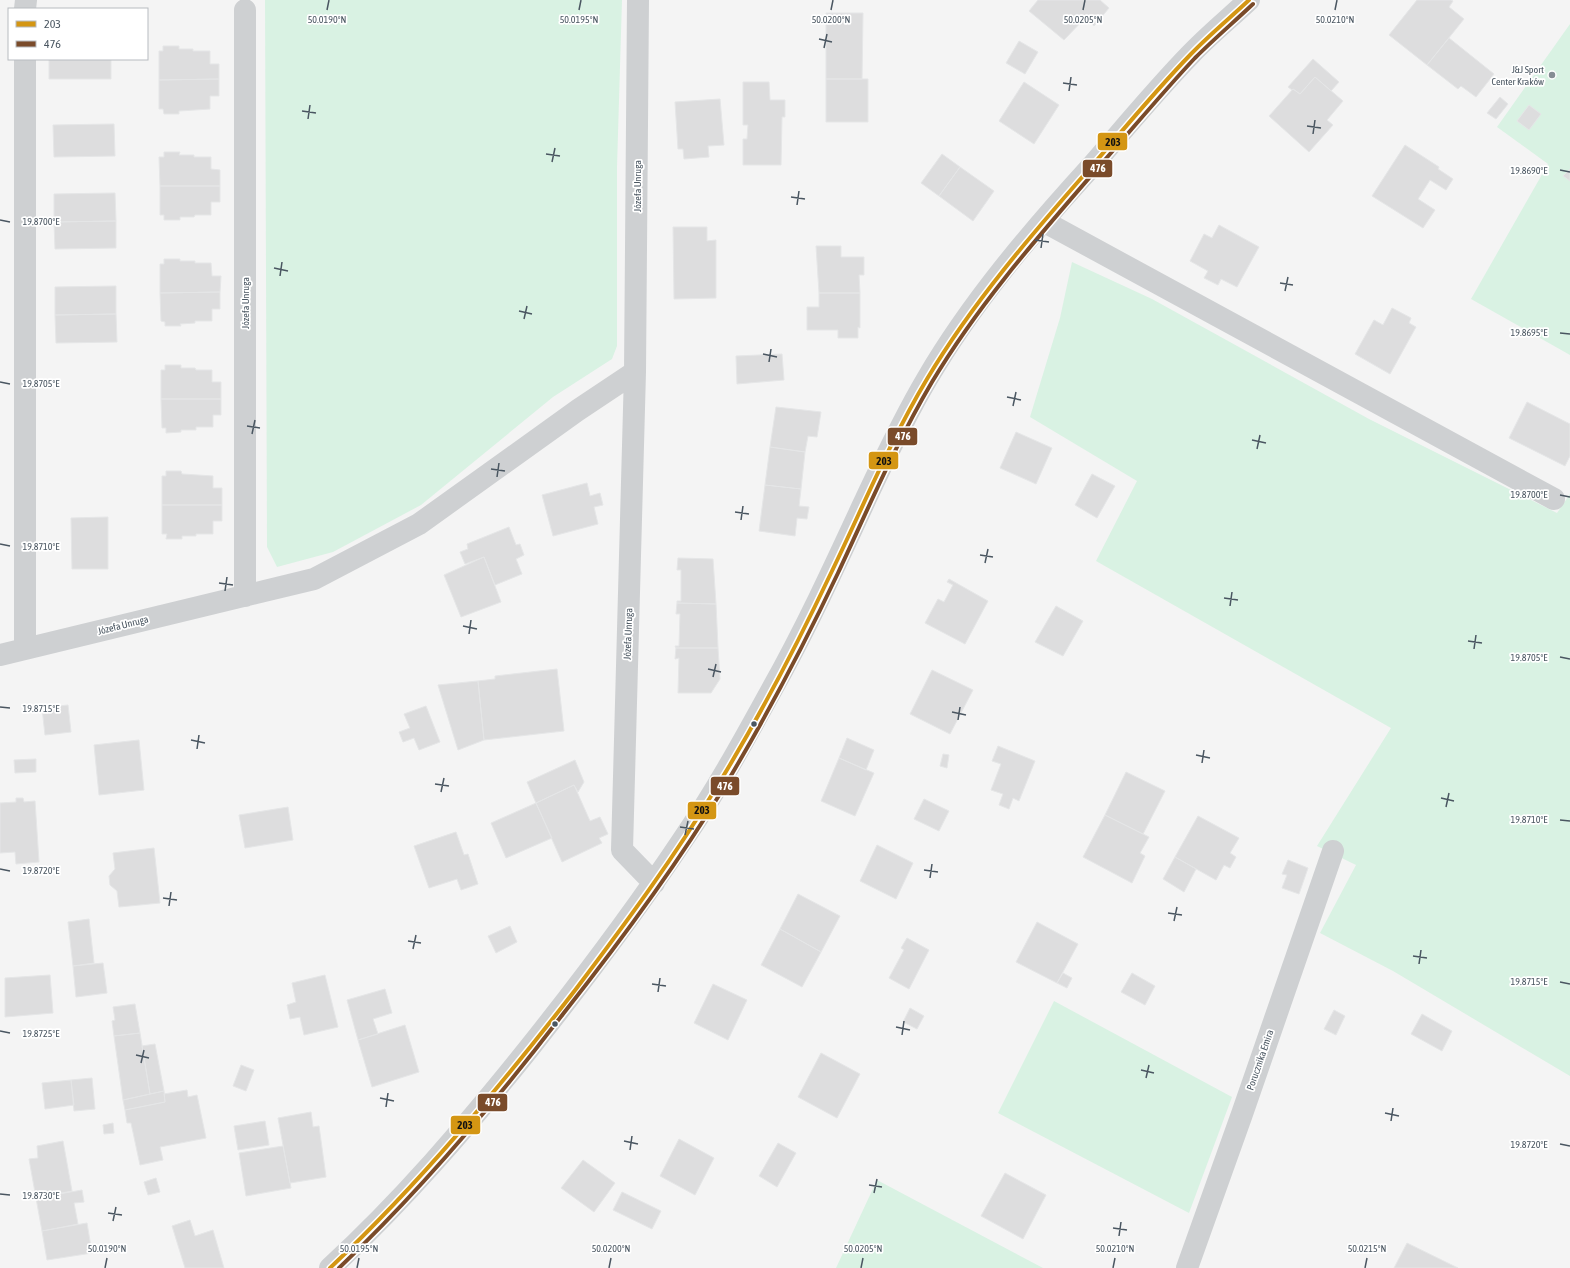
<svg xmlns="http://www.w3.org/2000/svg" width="1570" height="1268" font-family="'Asap Condensed',sans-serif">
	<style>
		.green { fill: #d9f2e3 }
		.building { fill: #ddddde; stroke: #e5e6e7 }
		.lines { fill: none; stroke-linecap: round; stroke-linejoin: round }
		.minor { stroke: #ced0d2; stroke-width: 22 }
		.bus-1-casing { stroke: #fff; stroke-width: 7 }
		.bus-2-casing { stroke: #fff; stroke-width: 7 }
		.bus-1 { stroke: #d49613; stroke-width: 4 }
		.bus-2 { stroke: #7a4b2a; stroke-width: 4 }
		.ticks { fill: none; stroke: #4a5661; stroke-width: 1.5 }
		.poi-dot { fill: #868d94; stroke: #fff; stroke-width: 1.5 }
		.bus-dot { fill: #4a5661; stroke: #fff; stroke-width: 1.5 }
		.labels { text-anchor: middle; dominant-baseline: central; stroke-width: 3.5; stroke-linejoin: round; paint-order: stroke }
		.poi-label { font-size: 10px; fill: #4a5661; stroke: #fff; text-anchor: end }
		.street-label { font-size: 10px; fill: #4a5661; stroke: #fff }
		.ticks-label { font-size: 10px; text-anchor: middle; fill: #4a5661; stroke: #fff; stroke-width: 3.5; stroke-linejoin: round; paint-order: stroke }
		.line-badge { stroke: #fff; stroke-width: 1.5 }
		.badge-label { font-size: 11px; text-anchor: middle; font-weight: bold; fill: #fff }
		.pale-badge-label { font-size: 11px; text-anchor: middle; font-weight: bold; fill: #111 }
	</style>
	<rect width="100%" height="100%" fill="#f4f4f4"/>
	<!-- green -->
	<path class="green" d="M265 0H622L617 167V346L612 359 553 397 421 505 333 552 277 567 267 547Z
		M1570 24V355L1471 299 1548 164 1497 127Z
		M1072 262 1152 299 1369 419 1557 513 1570 494V1076L1393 971 1320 933 1356 865 1317 846 1391 728 1096 561 1137 481 1030 417 1060 318Z
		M1054 1001 1232 1097 1189 1213 998 1113Z
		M877 1180 1043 1268H836Z"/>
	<!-- building -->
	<path class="building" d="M1038 0H1100L1109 8 1094 26 1085 18 1064 40 1029 11Z
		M1417 0H1451L1453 1 1449 7 1464 19 1427 65 1389 35Z
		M826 13H863L862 79H826Z
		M1449 38 1494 74 1476 97 1461 86 1458 89 1427 65Z
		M1019 41 1038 52 1025 74 1006 63Z
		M163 46H179V49H193V51H210V64H219V79L159 80V51H163Z
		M49 59H111V79H49Z
		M1313 59 1339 82 1331 91 1315 77 1300 94 1293 89 1292 90 1288 87Z
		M1315 77 1343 101 1327 120 1333 125 1309 152 1269 116 1293 89 1300 94Z
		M219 79V96H210V109L179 111V114H164L163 109H159V80Z
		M826 79H868V122H826Z
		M743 82H769L770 100H785V117H782L781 165H743V139H747L748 125H743Z
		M1024 82 1059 105 1034 144 999 121Z
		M1500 97 1508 104 1496 119 1487 113Z
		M720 99 724 145 708 146 709 157 684 159 683 149H678L675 102Z
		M1529 105 1541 114 1529 130 1517 121Z
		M114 124 115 156 54 157 53 125Z
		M1405 145 1439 167 1438 169 1453 179 1446 190 1430 180 1418 199 1435 210 1423 228 1372 196Z
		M164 152H180L179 155H194V157H211V169L220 170V186H160L159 157H164Z
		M942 154 960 167 939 196 921 183Z
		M960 167 994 191 973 221 939 196Z
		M1570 169V181L1563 176Z
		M160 186H220V202H211V215H195L194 217H180V220H164V215H160Z
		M115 193 116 221 54 222V194Z
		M116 221V248L55 249 54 222Z
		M1219 225 1259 247 1237 287 1221 279 1218 285 1204 278 1208 271 1190 261 1204 234 1212 238Z
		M673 227H707V241L716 240V298L674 299Z
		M816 246H841V257H864V275H859L860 293H819Z
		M164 259H180V261H195V263H211L212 276H221L220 292 160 293V264H164Z
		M116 286V314L55 315V287Z
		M220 292V309H212V321H195V323L180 324 181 326H165V322L161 321 160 293Z
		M819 293H860V328L858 327V338H838V330H807V307H819Z
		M1392 308 1411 318 1409 323 1416 327 1390 374 1355 354 1374 320 1383 325Z
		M116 314 117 342 56 343 55 315Z
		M782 354 784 380 737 384 736 356Z
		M165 365H181V368H195L196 370H212V382H221V399H161V370H165Z
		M161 399H221V415H213V427H196V430H181V432L166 433V428H162Z
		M1527 402 1570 424V456L1565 466 1509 438Z
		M776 407 821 412 817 437 808 436 805 452 770 447Z
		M1016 432 1052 448 1036 484 1000 468Z
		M770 447 805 452 801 489 765 485Z
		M166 471H181L182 474 213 476V488H222V505H162V476H166Z
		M1092 474 1115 486 1097 518 1075 505Z
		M587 483 590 496 600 493 603 505 594 507 598 524 553 536 542 495Z
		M765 485 801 489 799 506 809 507 807 519 797 518 795 536 759 531Z
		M162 505H222V521H213V534H196V536H182V539H166L167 534H162Z
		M108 517V569H72L71 518Z
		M509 527 516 545 520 544 524 555 516 559 522 574 495 585 484 557 465 564 460 552 468 549 467 544Z
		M484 557 501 602 461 617 444 575Z
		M678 558 713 559 716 604 677 603V601H681V570H677Z
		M949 579 988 601 965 644 925 623 938 599 944 602 953 585 947 582Z
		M677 603 716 604 718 648H676L675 646H679L680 614H676Z
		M1056 606 1083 621 1063 656 1035 642Z
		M676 648H718L720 679 711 693H678L679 658 675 659Z
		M557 669 564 731 484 740 478 681 495 679V676Z
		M932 670 973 690 950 734 910 714Z
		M478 681 484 740 458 750 438 685Z
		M68 705 71 732 45 735 42 708Z
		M426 706 440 742 419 750 414 738 403 742 399 732 410 728 404 714Z
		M847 738 874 750 866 770 839 758Z
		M139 740 144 790 99 795 94 745Z
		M998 746 1035 761 1019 801 1013 798 1009 809 999 805 1003 794 991 790 1001 764 992 761Z
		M943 754 949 755 947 768 940 766Z
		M839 758 874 773 855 816 821 801Z
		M36 759V772L15 773 14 760Z
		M575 760 584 782 578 792 574 785 536 803 527 782Z
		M1126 772 1165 791 1143 834 1105 815Z
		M574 785 590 821 600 817 608 834 599 838 602 843 562 862 536 803Z
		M16 798H23L24 802 35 801 39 862 16 864 15 852 0 853V803L16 802Z
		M924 799 949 811 939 831 914 819Z
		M536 803 552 838 506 858 491 823Z
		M288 807 293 840 245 848 239 815Z
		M1105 815 1149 837 1140 853 1145 856 1132 883 1083 857Z
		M1198 816 1239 838 1230 853 1236 857 1230 868 1224 865 1216 880 1175 857Z
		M456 832 464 855 468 854 478 884 461 890 457 879 429 888 414 846Z
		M877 845 913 863 896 899 860 881Z
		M154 848 160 903 119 907 117 891 110 885 109 876 115 869 113 853Z
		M1175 857 1196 869 1184 892 1163 879Z
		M1288 860 1308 868 1299 894 1282 888 1287 875 1282 874Z
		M798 894 840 916 821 952 780 929Z
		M89 919 94 963 73 966 68 922Z
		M1037 922 1078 944 1057 983 1016 962Z
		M510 926 517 942 496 953 488 936Z
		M780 929 821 952 802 987 761 965Z
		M907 938 929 950 909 989 889 978 904 950 901 948Z
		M103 963 107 993 76 997 73 966Z
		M1063 973 1072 978 1067 988 1057 983Z
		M1132 973 1155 986 1145 1005 1121 992Z
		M50 975 53 1013 5 1017V978Z
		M325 975 338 1027 304 1035 300 1017 290 1019 287 1005 296 1002 292 983Z
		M713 984 747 1000 728 1040 694 1023Z
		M385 989 392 1013 373 1019 378 1034 358 1040 347 1000Z
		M135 1004 140 1033 114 1036 112 1021 115 1020 113 1007Z
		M910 1008 924 1016 917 1029 903 1022Z
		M1334 1010 1345 1016 1336 1035 1324 1029Z
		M1422 1014 1452 1031 1442 1051 1411 1034Z
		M405 1025 419 1072 372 1087 358 1040Z
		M140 1033 150 1094 123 1100 114 1036Z
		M155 1044 164 1091 150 1094 142 1046Z
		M821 1053 860 1074 837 1118 798 1097Z
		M241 1065 254 1070 246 1091 233 1086Z
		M92 1078 95 1109 74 1111 71 1080Z
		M71 1080 74 1105 45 1109 42 1083Z
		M187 1090 188 1097 197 1095 206 1138 160 1147 163 1160 140 1165 131 1123H127L125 1110 165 1102 164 1094Z
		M164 1091 165 1102 125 1110 123 1100Z
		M311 1112 313 1127 319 1126 326 1177 290 1183 278 1118Z
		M265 1121 269 1145 238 1150 234 1126Z
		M113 1123 114 1133 104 1134 103 1125Z
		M679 1139 714 1158 695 1195 660 1176Z
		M63 1141 72 1191 36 1198 29 1159 38 1158 37 1146Z
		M778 1143 796 1153 777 1187 759 1176Z
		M283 1146 291 1188 246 1196 239 1153Z
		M583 1160 615 1183 594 1212 561 1188Z
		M1005 1173 1046 1195 1023 1239 981 1216Z
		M156 1178 160 1192 148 1195 144 1182Z
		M82 1190 84 1202 74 1203 78 1224 42 1231 36 1198Z
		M622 1192 661 1211 652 1229 613 1210Z
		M190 1220 195 1236 213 1230 224 1268H185L172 1226Z
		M87 1223 92 1253 47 1260 42 1231Z
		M1407 1243 1458 1268H1394Z"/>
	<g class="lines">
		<!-- minor -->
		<path class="minor" d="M638 0 635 372 622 850 654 883
			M25 9 26 0
			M245 10V596
			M25 59V649
			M1043 221 1554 499
			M0 655 314 579 419 524 578 410 635 372
			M330 1268C402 1202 466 1127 527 1051 581 983 634 913 682 841 715 793 743 742 771 691 807 627 838 559 869 492 887 454 905 416 927 379 972 302 1031 233 1091 167 1124 129 1156 90 1191 54 1209 35 1230 18 1249 0
			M1187 1268 1242 1114 1333 851"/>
		<defs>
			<path id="bus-1" d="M330 1268C420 1183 500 1087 576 989 625 924 674 858 716 788 759 718 797 645 832 571 863 507 890 441 927 379 973 302 1032 234 1091 167 1124 129 1156 90 1191 54 1209 35 1230 18 1249 0"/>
			<path id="bus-2" d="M339 1268C421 1190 494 1104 563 1014 620 942 675 868 723 789 765 719 803 647 838 573 868 509 896 443 932 382 978 305 1037 238 1096 170 1129 133 1161 94 1195 58 1214 39 1234 22 1253 4"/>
		</defs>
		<!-- bus-1 casing -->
		<use href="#bus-1" class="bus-1-casing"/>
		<!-- bus-2 casing -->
		<use href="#bus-2" class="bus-2-casing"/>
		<!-- bus-1 -->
		<use href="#bus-1" class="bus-1"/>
		<!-- bus-2 -->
		<use href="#bus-2" class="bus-2"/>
	</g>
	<!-- ticks -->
	<path class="ticks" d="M327 10 329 0M579 10 581 0M831 10 833 0M1083 10 1085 0M1335 10 1337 0M819 39 832 42M824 48 827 34M1063 83 1077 85M1069 91 1071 77M302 111 316 113M308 119 310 105M1307 126 1321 128M1313 134 1315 120M546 154 560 156M552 162 555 148M1560 170 1570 172M791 197 805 199M797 205 799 191M0 220 10 222M1035 240 1049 242M1041 248 1043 234M274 268 288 271M280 276 282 262M1280 283 1293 285M1285 291 1288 277M519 311 532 314M524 319 527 306M1560 333 1570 334M763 354 777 357M769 362 771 349M0 382 10 384M1007 397 1021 400M1013 406 1016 392M247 426 260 428M252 434 255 420M1252 440 1266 443M1257 449 1260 435M491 469 505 471M497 477 499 463M1560 495 1570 497M735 512 749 514M741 520 743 506M0 544 10 546M980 555 993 557M985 563 988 549M219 583 233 585M225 591 227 577M1224 598 1238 600M1230 606 1232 592M463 626 477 629M469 634 471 620M1468 641 1482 643M1474 649 1476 635M1560 657 1570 659M708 669 721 672M713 677 716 664M0 707 10 708M952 712 966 715M958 720 960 707M191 740 205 743M197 749 199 735M1196 755 1210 758M1202 763 1204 750M435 784 449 786M441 792 444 778M1441 798 1454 801M1446 807 1449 793M1560 820 1570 821M680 827 694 829M685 835 688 821M0 869 10 871M924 870 938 872M930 878 932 864M163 898 177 900M169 906 171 892M1168 913 1182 915M1174 921 1177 907M408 941 421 943M413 949 416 935M1413 956 1427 958M1419 964 1421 950M1560 982 1570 984M652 984 666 986M658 992 660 978M896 1027 910 1030M0 1031 10 1033M902 1035 904 1021M136 1055 149 1058M141 1063 144 1050M1141 1070 1154 1073M1146 1078 1149 1065M380 1098 394 1101M386 1107 388 1093M1385 1113 1399 1116M1391 1121 1393 1108M624 1141 638 1144M1560 1144 1570 1146M630 1150 632 1136M869 1185 882 1187M874 1193 877 1179M0 1194 10 1195M108 1213 122 1215M113 1221 116 1207M1113 1228 1127 1230M1119 1236 1121 1222M105 1268 107 1258M357 1268 359 1258M609 1268 611 1258M861 1268 863 1258M1113 1268 1115 1258M1365 1268 1367 1258"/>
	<!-- markers -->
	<circle class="poi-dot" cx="1552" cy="75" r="4"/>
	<g class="bus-dot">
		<circle cx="754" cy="724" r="3.5"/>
		<circle cx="555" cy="1024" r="3.5"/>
	</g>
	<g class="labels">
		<!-- poi labels -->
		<g class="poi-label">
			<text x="1544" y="69">J&amp;J Sport<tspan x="1544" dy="12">Center Kraków</tspan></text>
		</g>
		<!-- street labels -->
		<g class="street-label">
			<text transform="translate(637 186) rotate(-90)">Józefa Unruga</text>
			<text transform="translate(245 303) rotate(-90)">Józefa Unruga</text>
			<text transform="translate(123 625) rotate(-14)">Józefa Unruga</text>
			<text transform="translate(628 634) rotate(-88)">Józefa Unruga</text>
			<text transform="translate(1260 1060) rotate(-71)">Porucznika Emira</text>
		</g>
	</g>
	<g class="ticks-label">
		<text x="327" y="23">50.0190°N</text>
		<text x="579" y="23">50.0195°N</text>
		<text x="831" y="23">50.0200°N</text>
		<text x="1083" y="23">50.0205°N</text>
		<text x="1335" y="23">50.0210°N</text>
		<text x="1529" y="174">19.8690°E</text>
		<text x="41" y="225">19.8700°E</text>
		<text x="1529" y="336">19.8695°E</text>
		<text x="41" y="387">19.8705°E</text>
		<text x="1529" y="498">19.8700°E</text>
		<text x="41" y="550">19.8710°E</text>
		<text x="1529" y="661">19.8705°E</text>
		<text x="41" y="712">19.8715°E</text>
		<text x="1529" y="823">19.8710°E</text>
		<text x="41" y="874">19.8720°E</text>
		<text x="1529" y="985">19.8715°E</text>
		<text x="41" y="1037">19.8725°E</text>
		<text x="1529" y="1148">19.8720°E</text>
		<text x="41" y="1199">19.8730°E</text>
		<text x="107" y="1252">50.0190°N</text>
		<text x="359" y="1252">50.0195°N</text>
		<text x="611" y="1252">50.0200°N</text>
		<text x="863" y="1252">50.0205°N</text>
		<text x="1115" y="1252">50.0210°N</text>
		<text x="1367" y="1252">50.0215°N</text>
	</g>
	<g class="line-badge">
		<rect x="1097" y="132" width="31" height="19" rx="4" fill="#d49613"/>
		<rect x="1082" y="159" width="31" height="19" rx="4" fill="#7a4b2a"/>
		<rect x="887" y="427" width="31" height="19" rx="4" fill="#7a4b2a"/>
		<rect x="868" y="451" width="31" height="19" rx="4" fill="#d49613"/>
		<rect x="710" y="776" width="30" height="20" rx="4" fill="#7a4b2a"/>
		<rect x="687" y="801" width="30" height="19" rx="4" fill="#d49613"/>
		<rect x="477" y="1093" width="31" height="19" rx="4" fill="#7a4b2a"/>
		<rect x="450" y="1115" width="31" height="20" rx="4" fill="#d49613"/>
	</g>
	<g class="badge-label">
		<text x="1098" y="172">476</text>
		<text x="903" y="440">476</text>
		<text x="725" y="790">476</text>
		<text x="493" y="1106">476</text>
	</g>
	<g class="pale-badge-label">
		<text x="1113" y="146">203</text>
		<text x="884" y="465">203</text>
		<text x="702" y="814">203</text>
		<text x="465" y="1129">203</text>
	</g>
	<!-- legend -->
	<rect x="8" y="8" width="140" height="52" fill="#ffffff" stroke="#b7bbc0"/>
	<rect x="16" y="21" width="20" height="6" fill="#d49613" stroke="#b7bbc0"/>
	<text x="44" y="28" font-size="12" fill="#4a5661">203</text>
	<rect x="16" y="41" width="20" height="6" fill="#7a4b2a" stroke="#b7bbc0"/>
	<text x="44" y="48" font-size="12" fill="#4a5661">476</text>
</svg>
